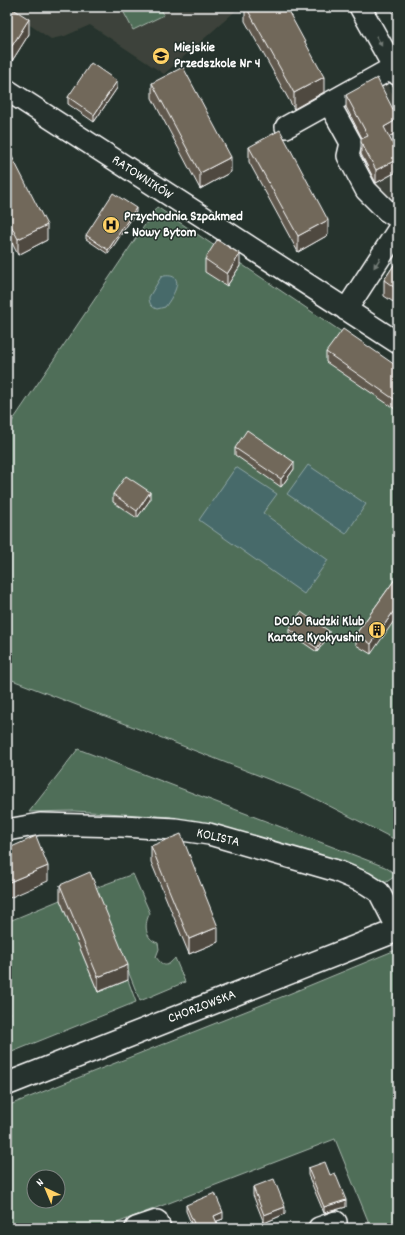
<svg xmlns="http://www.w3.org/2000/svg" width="405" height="1235" font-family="Dekko,sans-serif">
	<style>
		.built { fill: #3c433a }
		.green { fill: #4f6e58; stroke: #a7b6ac; fill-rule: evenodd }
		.water { fill: #466b6a; stroke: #90a6a6 }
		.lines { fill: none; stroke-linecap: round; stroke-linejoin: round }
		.minor-casing { stroke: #fff; stroke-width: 24 }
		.tertiary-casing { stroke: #fff; stroke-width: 25 }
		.minor { stroke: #26332d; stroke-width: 21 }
		.tertiary { stroke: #26332d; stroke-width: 22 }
		.wall { fill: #61594d; stroke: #fff }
		.shaded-wall { fill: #4f493f; stroke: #fff }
		.building { fill: #71685a; stroke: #fff }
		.oneway { fill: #727a76 }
		.labels { text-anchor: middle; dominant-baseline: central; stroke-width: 3; stroke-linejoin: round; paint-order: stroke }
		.poi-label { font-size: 14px; font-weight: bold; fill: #fff; stroke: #26332d; text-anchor: start }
		.street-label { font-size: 14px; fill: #fff; stroke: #26332d }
	</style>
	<rect width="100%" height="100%" fill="#26332d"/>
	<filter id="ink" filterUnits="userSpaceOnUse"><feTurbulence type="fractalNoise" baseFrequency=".025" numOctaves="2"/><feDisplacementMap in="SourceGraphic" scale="8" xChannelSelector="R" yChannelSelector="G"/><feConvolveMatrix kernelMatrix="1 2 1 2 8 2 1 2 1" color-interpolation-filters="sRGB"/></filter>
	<g filter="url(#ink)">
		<!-- built -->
		<path class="built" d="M7 7H240L164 74 90 25 65 36 51 39 7 10Z
			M386 82 398 104V201L392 210 370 189 333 106Z"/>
		<!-- green -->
		<path class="green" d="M121 7H160L164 15 133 30Z
			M157 207 398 370V841L304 793 7 678V429Z
			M78 749 385 867 397 875 385 883 351 870 177 822 171 817 74 811 29 812Z
			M133 874 150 913C144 923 144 939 158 943L159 949 156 957C164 968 167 967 175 958L185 982 140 1001 95 888Z
			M60 900 98 992 128 980 136 1002 7 1054V922Z
			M398 949V1228H371L335 1139 104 1228H7V1106L279 998ZM34 1177H58V1201H34Z"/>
		<!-- water -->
		<path class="water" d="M164 276C188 273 172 298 165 307L157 309C151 307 149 303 149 297L161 277Z
			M308 465 366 504 346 534 287 494Z
			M236 467 277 494 263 513 328 560 304 594 199 520Z"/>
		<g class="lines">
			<defs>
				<path id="minor" d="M360 7 398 75
					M7 90 398 343
					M329 103 351 143 348 156 366 190 387 211 398 218
					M286 127 394 67
					M346 310 398 230
					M7 830 40 824 122 826 175 829 209 834 337 871 365 883 379 892 398 929
					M136 1228 157 1221 160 1228
					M319 1228 336 1222"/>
				<path id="tertiary" d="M7 1084 398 930"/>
			</defs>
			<!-- minor casing -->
			<use href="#minor" class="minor-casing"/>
			<!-- tertiary casing -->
			<use href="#tertiary" class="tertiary-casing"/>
			<!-- minor -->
			<use href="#minor" class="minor"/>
			<!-- tertiary -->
			<use href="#tertiary" class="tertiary"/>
		</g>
		<!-- wall -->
		<path class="wall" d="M7 7 29 34 12 61 7 58Z
			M245 7H286L324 92 294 109 245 21Z
			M394 7H398V21L397 22Z
			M152 83 231 172 200 189 152 98Z
			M117 88 94 122 68 104V97Z
			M346 95 398 119V132L389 137 398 154V171L376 183 361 154V142L362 138 346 107Z
			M7 147 47 240 18 255 7 233Z
			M249 147 328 235 298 252 249 162Z
			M136 212 108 254 86 239V235Z
			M205 259 240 266 227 286 205 272Z
			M398 259V305L384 296V280Z
			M326 352 398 367V411L326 362Z
			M235 448 294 469 281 487 235 455Z
			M113 494 150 500 137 518 113 502Z
			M398 575 371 654 356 645V634Z
			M289 629 329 635 317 652 289 633Z
			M151 846 218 942 189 954 151 862Z
			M60 885 128 980 98 992 60 900Z
			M308 1168 330 1175 346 1207 324 1213 308 1175Z
			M253 1187 285 1214 264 1223 253 1195Z
			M186 1205 223 1219 217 1221 219 1228H193L186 1211Z"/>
		<!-- shaded-wall -->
		<path class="shaded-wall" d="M397 7H398V21L397 22Z
			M29 19V34L12 61V46Z
			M324 77V92L294 109V93Z
			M117 81V88L94 122V115Z
			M398 119V132L384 139V127Z
			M231 157V172L200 189V173Z
			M398 159V171L376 183V170Z
			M136 208V212L108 254V250Z
			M328 220V235L298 252V236Z
			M47 225V240L18 255V239Z
			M240 254V266L227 286V274Z
			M294 462V469L281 487V479Z
			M150 492V500L137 518V511Z
			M398 605V615L371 654V644Z
			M329 631V635L317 652V648Z
			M48 866V881L7 899V883Z
			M218 927V942L189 954V939Z
			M128 965V980L98 992V977Z
			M9 1013V1028L7 1029V1014Z
			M346 1200V1207L324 1213V1207Z
			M285 1207V1214L264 1223V1215Z
			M223 1212V1219L214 1222V1216Z"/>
		<!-- building -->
		<path class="building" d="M7 7H10L29 19 12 46 7 43Z
			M246 7H286L324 77 294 93Z
			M91 63 117 81 94 115 68 97Z
			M183 67 231 157 200 173 152 83Z
			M377 78 398 119 384 127 398 154V159L376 170 361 142V139L368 136 346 95Z
			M280 130 328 220 298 236 249 147Z
			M7 147 47 225 18 239 7 218Z
			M113 193 136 208 108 250 86 235Z
			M217 240 240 254 227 274 205 259Z
			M398 259V290L384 280Z
			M343 329 398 367V402L326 352Z
			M247 430 294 462 281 479 235 448Z
			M126 476 150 492 137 511 113 494Z
			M398 575V605L371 644 356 634Z
			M301 612 329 631 317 648 289 629Z
			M181 834 218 927 189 939 151 846Z
			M36 836 48 866 7 883V849Z
			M90 872 128 965 98 977 60 885Z
			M7 1008 9 1013 7 1014Z
			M325 1162 330 1175 335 1173 346 1200 324 1207 308 1168Z
			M274 1179 285 1207 264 1215 253 1187Z
			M215 1193 223 1212 214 1216 219 1228H196L186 1205Z"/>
		<!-- one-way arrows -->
		<defs><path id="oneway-solid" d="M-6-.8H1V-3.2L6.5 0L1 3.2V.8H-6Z"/></defs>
		<g class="oneway">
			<use href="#oneway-solid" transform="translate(379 41) rotate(61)"/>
			<use href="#oneway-solid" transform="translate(377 263) rotate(123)"/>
		</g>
	</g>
	<!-- icons -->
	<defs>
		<symbol id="school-disc" viewBox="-11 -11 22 22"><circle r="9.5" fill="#ffd166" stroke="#26332d"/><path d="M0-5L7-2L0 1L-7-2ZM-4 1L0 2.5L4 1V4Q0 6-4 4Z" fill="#111"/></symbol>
		<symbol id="hospital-disc" viewBox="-11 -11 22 22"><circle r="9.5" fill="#ffd166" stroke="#26332d"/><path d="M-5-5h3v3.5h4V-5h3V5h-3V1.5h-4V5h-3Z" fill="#111"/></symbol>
		<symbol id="building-disc" viewBox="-11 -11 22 22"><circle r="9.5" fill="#ffd166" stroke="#26332d"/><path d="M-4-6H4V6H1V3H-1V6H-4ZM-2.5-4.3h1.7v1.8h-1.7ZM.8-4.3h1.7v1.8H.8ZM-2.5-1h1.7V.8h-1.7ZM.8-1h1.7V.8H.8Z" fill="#111"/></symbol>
	</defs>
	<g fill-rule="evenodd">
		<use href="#school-disc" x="151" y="46" width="20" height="20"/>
		<use href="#hospital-disc" x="101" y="215" width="20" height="20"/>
		<use href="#building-disc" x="367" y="620" width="20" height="20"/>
	</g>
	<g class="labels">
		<!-- poi labels -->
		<g class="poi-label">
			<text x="174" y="48">Miejskie<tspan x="174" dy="16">Przedszkole Nr 4</tspan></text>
			<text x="124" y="217">Przychodnia Szpakmed<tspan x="124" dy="16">- Nowy Bytom</tspan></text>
			<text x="364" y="622" text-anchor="end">DOJO Rudzki Klub<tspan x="364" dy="16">Karate Kyokyushin</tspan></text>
		</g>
		<!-- street labels -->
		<g class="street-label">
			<text transform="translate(142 178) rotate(33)">RATOWNIKÓW</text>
			<text transform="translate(218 838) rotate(13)">KOLISTA</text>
			<text transform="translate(202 1007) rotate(-21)">CHORZOWSKA</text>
		</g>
	</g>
	<!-- margin -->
	<rect width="405" height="1235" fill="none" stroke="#26332d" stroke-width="24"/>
	<rect x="12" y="12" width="381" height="1211" fill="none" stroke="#fff" stroke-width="1.5" filter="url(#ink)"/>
	<!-- north arrow -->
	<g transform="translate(46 1189) rotate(316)"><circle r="19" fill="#26332d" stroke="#7d8581"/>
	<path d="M0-3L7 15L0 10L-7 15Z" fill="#ffd166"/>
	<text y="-6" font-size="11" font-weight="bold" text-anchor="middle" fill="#ffffff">N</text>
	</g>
</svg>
